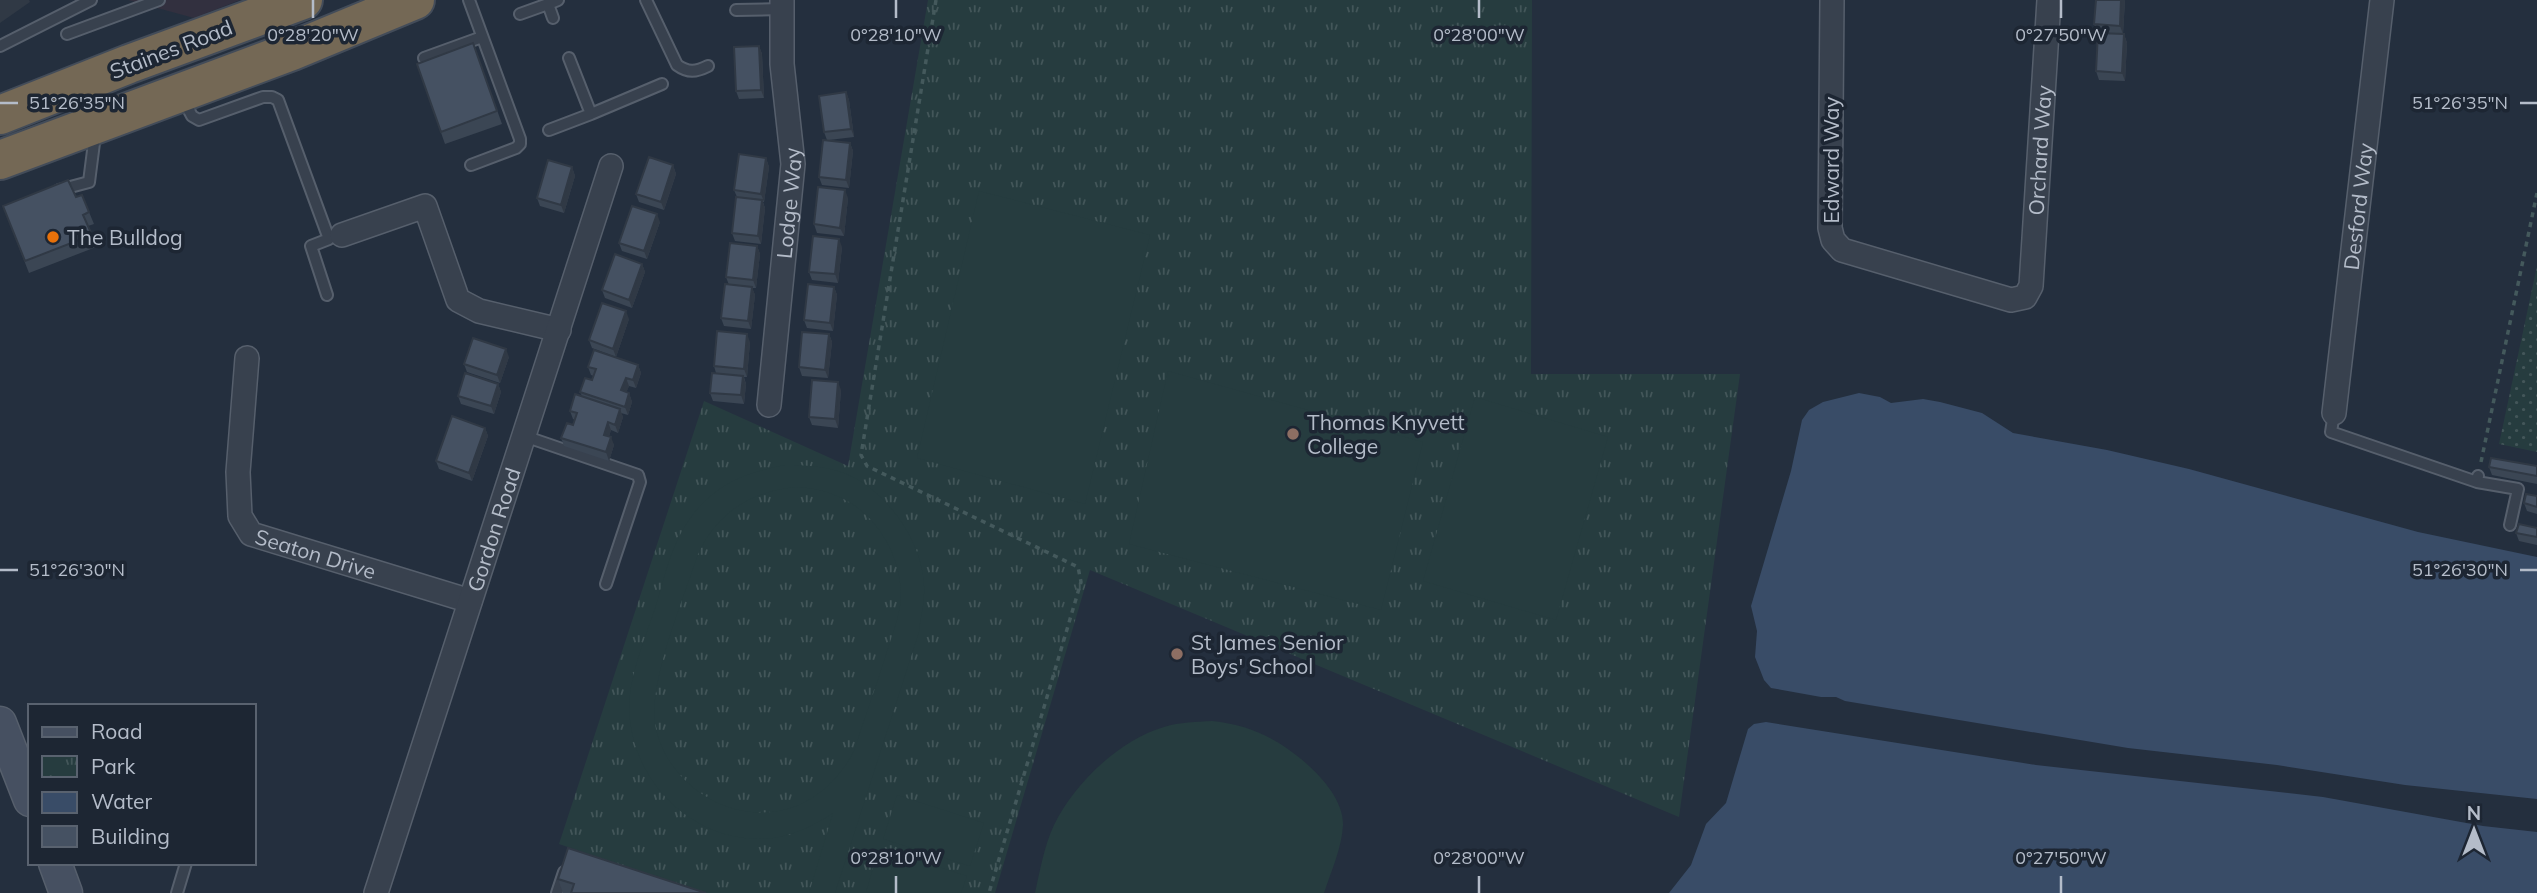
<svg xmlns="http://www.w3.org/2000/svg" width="2537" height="893" font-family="Mulish,sans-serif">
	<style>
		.medical { fill: #32303f }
		.grass { fill: url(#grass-dots) }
		.park { fill: url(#park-tufts) }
		.garden { fill: #263c3f; fill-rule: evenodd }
		.water { fill: #394c67 }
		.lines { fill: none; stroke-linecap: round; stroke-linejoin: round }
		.lane-casing { stroke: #565f6c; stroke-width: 14 }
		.street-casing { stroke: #565f6c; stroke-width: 26 }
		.secondary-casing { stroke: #565f6c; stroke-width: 35 }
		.highway-casing { stroke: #434c59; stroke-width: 42 }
		.path { stroke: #44595c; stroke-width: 3.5; stroke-dasharray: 5 5; stroke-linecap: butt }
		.lane { stroke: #38414e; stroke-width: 10 }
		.street { stroke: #38414e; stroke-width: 23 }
		.secondary { stroke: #465061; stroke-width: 32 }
		.highway { stroke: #746855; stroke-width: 38 }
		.wall { fill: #3b4654 }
		.shaded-wall { fill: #303945 }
		.building { fill: #455162; stroke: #303945; stroke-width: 2 }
		.ticks { fill: none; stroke: #b4bcc9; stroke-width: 2.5 }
		.food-dot { fill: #e8710a; stroke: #1d2633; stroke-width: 2.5 }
		.education-dot { fill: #8d6e63; stroke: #1d2633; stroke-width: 2.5 }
		.labels { text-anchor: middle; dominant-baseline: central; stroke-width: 7; stroke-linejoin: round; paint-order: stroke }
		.street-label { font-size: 21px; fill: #b4bcc9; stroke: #1d2633 }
		.poi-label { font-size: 21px; fill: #b4bcc9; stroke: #1d2633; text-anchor: start }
		.ticks-label { font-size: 18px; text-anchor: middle; fill: #b4bcc9; stroke: #1d2633; stroke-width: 7; stroke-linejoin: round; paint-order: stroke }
	</style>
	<defs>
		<pattern id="grass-dots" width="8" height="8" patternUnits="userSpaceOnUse" patternTransform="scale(1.75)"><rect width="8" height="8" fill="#263c3f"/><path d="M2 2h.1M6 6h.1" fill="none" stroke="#435659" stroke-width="1.8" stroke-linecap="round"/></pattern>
		<pattern id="park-tufts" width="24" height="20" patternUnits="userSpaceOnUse" patternTransform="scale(1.75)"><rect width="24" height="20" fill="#263c3f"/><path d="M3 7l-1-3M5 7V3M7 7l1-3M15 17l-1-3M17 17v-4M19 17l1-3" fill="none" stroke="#435659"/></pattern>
	</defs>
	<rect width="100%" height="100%" fill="#242f3e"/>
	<!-- medical -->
	<path class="medical" d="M128 0H240L194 18Z"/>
	<!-- grass -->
	<path class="grass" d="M2537 266V452L2499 444Z"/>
	<!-- park -->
	<path class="park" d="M928 0H1532L1531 374H1740L1679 817 1090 570 995 893H704L559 844 704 401 848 466Z"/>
	<!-- garden -->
	<path class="garden" d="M979 191 1150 235 1085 504 917 458Z
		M1168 371 1423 442 1381 610 1129 544Z
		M1475 397 1608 437 1556 620 1423 581Z
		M785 465C805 465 825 466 844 473 888 490 927 547 924 594 924 607 920 619 919 632L835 893H809L833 813C812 827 786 839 759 839 693 839 637 785 630 720 625 682 646 638 657 602 663 583 667 563 675 546 680 533 691 515 701 505 727 479 750 472 785 465ZM795 487C808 488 820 489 832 494 876 509 906 560 900 606 897 624 890 641 885 658 875 689 864 720 854 751 844 770 831 786 812 798 752 836 671 795 656 729 646 686 684 598 698 554 718 512 750 492 795 487Z
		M1212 721C1231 723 1247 727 1264 735 1294 749 1344 789 1343 825 1342 847 1331 872 1324 893H1035C1040 871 1044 846 1054 825 1074 784 1119 740 1164 727 1180 722 1196 722 1212 721Z
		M897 795 984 823 970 866 883 839Z
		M879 848 967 876 961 893 866 892Z"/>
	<!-- water -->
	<path class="water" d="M1859 393 1880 397 1891 403 1923 399 1940 402 1982 413 2013 433 2107 450 2189 469 2418 532 2537 557V799L2405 785 2277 765 2128 748 1845 701 1836 697H1821L1771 688 1764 680 1755 657 1757 631 1751 606 1791 471 1802 420 1809 410 1823 402Z
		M1766 722 2036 765 2323 797 2483 826 2537 832V893H1669L1691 865 1706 824 1726 803 1748 729 1754 724Z"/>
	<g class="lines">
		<defs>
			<path id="lane" d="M469 0 520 139V144L516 148 471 165
				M646 0 677 65C688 73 696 72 708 66
				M736 10 782 9
				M520 14 548 4
				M553 18 548 4 558 0
				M67 34 159 0
				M0 46 91 0
				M424 58 482 37
				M569 58 591 114 662 84
				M183 99 192 116 199 120 263 97H272L278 100 329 239 311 246 327 295
				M549 130 591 114
				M59 190 89 182 95 135
				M2334 413 2331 432 2477 482 2478 476
				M524 436 638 475 640 482 606 584
				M2477 482 2518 489 2510 525
				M177 893 186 863
				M557 893 564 872"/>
			<g id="street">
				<path id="s1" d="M1832 0 1830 228 1833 240 1842 250 2011 300 2025 297 2031 286 2049 0"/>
				<path d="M342 235 425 206 458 300 479 311 559 330"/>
				<path id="s2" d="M247 358 238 472 240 516 251 534 470 601"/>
				<path id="s3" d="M769 405 793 164 782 64V0"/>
				<path id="s4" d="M2334 413 2382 0"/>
				<path id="s5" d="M376 893 611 166"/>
			</g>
			<path id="secondary" d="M0 723 30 800
				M55 863 66 893"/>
			<path id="highway" d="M0 115 129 64 303 0
				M0 160 292 51 415 0"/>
		</defs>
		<!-- lane casing -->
		<use href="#lane" class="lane-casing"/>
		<!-- street casing -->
		<use href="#street" class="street-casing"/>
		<!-- secondary casing -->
		<use href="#secondary" class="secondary-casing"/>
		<!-- highway casing -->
		<use href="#highway" class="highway-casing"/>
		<!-- path -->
		<path class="path" d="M936 0 861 455 867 466 1078 567 1081 582 989 893
			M2481 462 2537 193"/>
		<!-- lane -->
		<use href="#lane" class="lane"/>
		<!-- street -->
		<use href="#street" class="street"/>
		<!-- secondary -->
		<use href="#secondary" class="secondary"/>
		<!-- highway -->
		<use href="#highway" class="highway"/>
	</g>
	<!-- wall -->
	<path class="wall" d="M2125 0 2123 34 2097 32 2094 24Z
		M2124 34 2127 43 2125 81 2099 80 2096 71Z
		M473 43 502 124 445 144 417 64Z
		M759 46 762 54 764 98 739 99 736 91Z
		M846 92 849 100 854 137 829 140 850 143 853 151 849 188 822 185 819 177 827 140 824 132Z
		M766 158 769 167 764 202H763L765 208 761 244 735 241 732 233 737 197 734 190Z
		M673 165 676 174 664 210 639 202 636 194Z
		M572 167 575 176 564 213 540 206 537 198Z
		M82 195 94 224 88 226 96 247 29 273 8 219Z
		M848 198 844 236 817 233 814 224Z
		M660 222 647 259 622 251 619 243Z
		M757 246 760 254 756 288H752L755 295 751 329 724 326 721 318 729 285 726 277Z
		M842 247 838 283 812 280 809 272Z
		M642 264 645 272 632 308 605 298 602 290Z
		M834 287 837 295 833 331 807 328 804 320Z
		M629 319 616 357 592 348 589 340Z
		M829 334 832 342 828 378 802 376 799 367Z
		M750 342 747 377H744L746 384 744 404 713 401 710 393 716 373 714 366Z
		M509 357 500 383 467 372 464 364Z
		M638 365 641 373 636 388 629 386 626 392 629 393 632 402 628 415 621 413 623 417 618 433 611 430 609 436 614 445 609 461 564 446 561 438 573 425 575 420 573 419 570 411 582 396 580 392 592 380 594 376 591 375 588 367Z
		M498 384 501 392 494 414 461 404 458 396Z
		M841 390 838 428 812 425 809 417Z
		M485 428 488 436 472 481 439 469 436 461Z
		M2537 466V484L2492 475 2489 467Z
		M2537 496V514L2527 511 2524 503Z
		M2537 528V545L2519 541 2516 533Z
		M558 879 706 893H563Z"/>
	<!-- shaded-wall -->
	<path class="shaded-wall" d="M0 0H29L30 2 0 23Z
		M2121 0H2125L2123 34 2120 26Z
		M2124 34 2127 43 2125 81 2122 73Z
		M759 46 762 54 764 98 761 90Z
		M846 92 849 100 854 137 851 129Z
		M850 143 853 151 849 188 846 180Z
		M766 158 769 167 764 202 761 194Z
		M673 165 676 174 664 210 661 202Z
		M572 167 575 176 564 213 561 205Z
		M845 190 848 198 844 236 840 228Z
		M762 200 765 208 761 244 758 236Z
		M657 214 660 222 647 259 644 251Z
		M839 239 842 247 838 283 835 274Z
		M757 246 760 254 756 288 753 280Z
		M642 264 645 272 632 308 629 300Z
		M752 287 755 295 751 329 748 321Z
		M834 287 837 295 833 331 830 323Z
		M626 311 629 319 616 357 613 349Z
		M747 334 750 342 747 377 744 369Z
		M829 334 832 342 828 378 825 370Z
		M506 349 509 357 500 383 497 375Z
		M638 365 641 373 636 388 633 380Z
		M743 376 746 384 744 404 741 395Z
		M626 378 629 386 624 399 621 390Z
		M838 382 841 390 838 428 835 419Z
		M498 384 501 392 494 414 491 406Z
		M629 393 632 402 628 415 625 407Z
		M620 409 623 417 618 433 615 425Z
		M608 422 611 430 607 443 604 435Z
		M485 428 488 436 472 481 469 473Z
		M611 437 614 445 609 461 606 452Z"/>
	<!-- building -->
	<path class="building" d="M2096 0H2121L2120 26 2094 24Z
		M2098 33 2124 34 2122 73 2096 71Z
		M473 43 497 111 441 132 417 64Z
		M759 46 761 90 736 91 734 47Z
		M846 92 851 129 824 132 819 96Z
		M823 140 850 143 846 180 819 177Z
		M739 154 766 158 761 194 734 190Z
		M649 157 673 165 661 202 636 194Z
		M548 160 572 167 561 205 537 198Z
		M68 180 76 197 82 195 89 212 83 215 92 235 25 261 3 206Z
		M818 187 845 190 840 228 814 224Z
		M736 197 762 200 758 236 732 233Z
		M632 206 657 214 644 251 619 243Z
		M813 236 839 239 835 274 809 272Z
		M730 243 757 246 753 280 726 277Z
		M615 254 642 264 629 300 602 290Z
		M725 284 752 287 748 321 721 318Z
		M808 284 834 287 830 323 804 320Z
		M602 303 626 311 613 349 589 340Z
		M717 331 747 334 744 369 714 366Z
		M802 332 829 334 825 370 799 367Z
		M473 338 506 349 497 375 464 364Z
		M594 350 638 365 633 380 626 378 621 390 629 393 625 407 580 392 585 378 592 380 596 369 588 367Z
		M465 373 498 384 491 406 458 396Z
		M712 373 743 376 741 395 710 393Z
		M812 380 838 382 835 419 809 417Z
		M575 394 620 409 615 425 608 422 604 435 611 437 606 452 561 438 567 423 573 425 577 413 570 411Z
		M452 416 485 428 469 473 436 461Z
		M2491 458 2537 466V476L2489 467Z
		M2526 494 2537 496V507L2524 503Z
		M2519 524 2537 528V537L2516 533Z
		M568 848 706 893H571L574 884 558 879Z"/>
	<!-- ticks -->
	<path class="ticks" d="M313 0V18M896 0V18M1479 0V18M2061 0V18M0 103H18M2520 103H2537M0 570H18M2520 570H2537M896 876V893M1479 876V893M2061 876V893"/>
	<!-- markers -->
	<circle class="food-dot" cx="53" cy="237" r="7"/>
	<g class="education-dot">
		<circle cx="1293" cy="434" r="7"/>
		<circle cx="1177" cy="654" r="7"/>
	</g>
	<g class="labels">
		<!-- street labels -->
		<g class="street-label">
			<text transform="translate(171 49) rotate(-21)">Staines Road</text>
			<text stroke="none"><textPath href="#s1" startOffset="593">Orchard Way</textPath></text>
			<text transform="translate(1831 160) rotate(-90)">Edward Way</text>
			<text stroke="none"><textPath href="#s3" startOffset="203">Lodge Way</textPath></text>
			<text stroke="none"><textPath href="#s4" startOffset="208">Desford Way</textPath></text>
			<text stroke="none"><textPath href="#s5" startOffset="382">Gordon Road</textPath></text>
			<text stroke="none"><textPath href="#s2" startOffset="247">Seaton Drive</textPath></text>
		</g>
		<!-- poi labels -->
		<g class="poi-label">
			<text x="67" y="237">The Bulldog</text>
			<text x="1307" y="422">Thomas Knyvett<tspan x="1307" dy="24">College</tspan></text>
			<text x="1191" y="642">St James Senior<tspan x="1191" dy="24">Boys' School</tspan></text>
		</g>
	</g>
	<g class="ticks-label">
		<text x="313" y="41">0°28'20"W</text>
		<text x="896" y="41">0°28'10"W</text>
		<text x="1479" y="41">0°28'00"W</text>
		<text x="2061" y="41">0°27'50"W</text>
		<text x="77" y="109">51°26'35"N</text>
		<text x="2460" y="109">51°26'35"N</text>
		<text x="77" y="576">51°26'30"N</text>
		<text x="2460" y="576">51°26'30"N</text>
		<text x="896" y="864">0°28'10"W</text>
		<text x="1479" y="864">0°28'00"W</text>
		<text x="2061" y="864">0°27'50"W</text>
	</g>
	<!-- legend -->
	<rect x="28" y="704" width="228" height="161" fill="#1d2633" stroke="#59626f" stroke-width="2"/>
	<rect x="42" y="727" width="35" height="10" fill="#465061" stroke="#59626f" stroke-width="2"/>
	<text x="91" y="739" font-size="21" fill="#b4bcc9">Road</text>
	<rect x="42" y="756" width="35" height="21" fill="url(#park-tufts)" stroke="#59626f" stroke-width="2"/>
	<text x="91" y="774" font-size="21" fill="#b4bcc9">Park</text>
	<rect x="42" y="792" width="35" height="21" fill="#394c67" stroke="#59626f" stroke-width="2"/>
	<text x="91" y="809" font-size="21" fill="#b4bcc9">Water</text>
	<rect x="42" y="826" width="35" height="21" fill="#455162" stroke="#59626f" stroke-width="2"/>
	<text x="91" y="844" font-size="21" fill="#b4bcc9">Building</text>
	<!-- north arrow -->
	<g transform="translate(2474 830)" stroke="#1d2633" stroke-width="5" paint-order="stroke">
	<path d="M0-5L12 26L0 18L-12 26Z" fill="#b4bcc9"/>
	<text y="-10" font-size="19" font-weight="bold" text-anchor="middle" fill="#b4bcc9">N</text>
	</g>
</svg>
